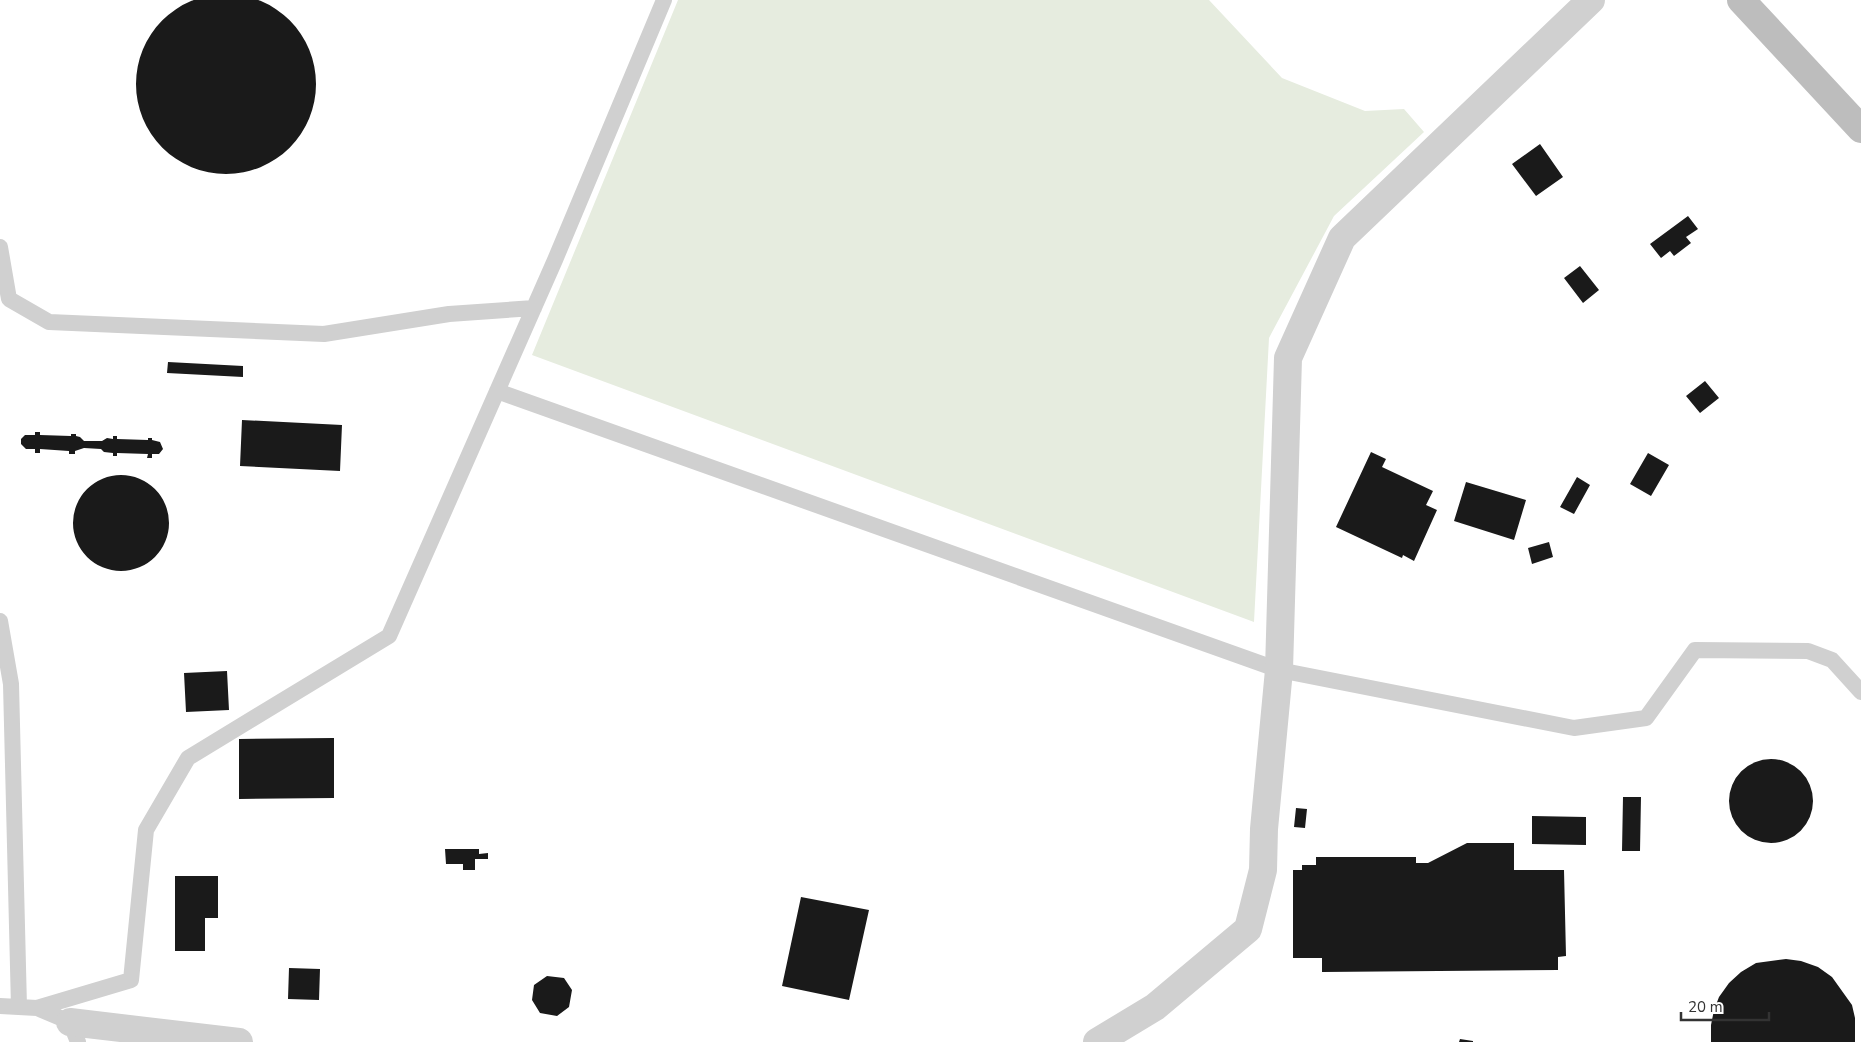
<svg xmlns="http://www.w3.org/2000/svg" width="1861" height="1042" font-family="'Nunito Sans',sans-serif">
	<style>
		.green { fill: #e6ecdf }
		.building { fill: #1a1a1a }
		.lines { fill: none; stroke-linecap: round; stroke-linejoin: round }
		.lane { stroke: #d0d0d0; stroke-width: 16 }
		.street { stroke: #d0d0d0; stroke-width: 28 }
		.secondary { stroke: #bdbdbd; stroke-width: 28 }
	</style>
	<rect width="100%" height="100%" fill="#fff"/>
	<!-- green -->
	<path class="green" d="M678 0H1209L1282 78 1365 111 1404 109 1424 132 1334 216 1269 338 1254 622 532 355Z"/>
	<!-- building -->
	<path class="building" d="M136 84a90 90 0 1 1 180 0a90 90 0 1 1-180 0Z
		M1540 144 1563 177 1536 196 1512 164Z
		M1688 216 1698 229 1686 237 1691 243 1674 256 1670 251 1661 258 1650 244Z
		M1580 266 1599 290 1583 303 1564 278Z
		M168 362 243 366V377L167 373Z
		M1705 381 1719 398 1700 413 1686 396Z
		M242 420 342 425 340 471 240 466Z
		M35 432H40V435L71 436V434H76V436L80 437 84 441H102L107 438 113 439V436H117V439L148 440V438H152V440L160 442 163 449 159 454H152V458H147L148 454 117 453V456H113V453L104 452 101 449 84 448 75 451V454H69V451L40 449V453H35V449H26L21 444V439L25 435H35Z
		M1371 452 1386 459 1382 467 1433 491 1426 505 1437 510 1414 561 1403 555 1402 558 1336 527Z
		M1648 453 1669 465 1651 496 1630 484Z
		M73 523a48 48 0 1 1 96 0a48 48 0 1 1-96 0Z
		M1577 477 1590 485 1574 514 1560 507Z
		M1466 482 1526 500 1514 540 1454 521Z
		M1549 542 1553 557 1532 564 1528 548Z
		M227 671 229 710 186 712 184 673Z
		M334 738V798L239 799V739Z
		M1729 801a42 42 0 1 1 84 0a42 42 0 1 1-84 0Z
		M1623 797H1641L1640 851H1622Z
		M1296 808 1307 809 1305 828 1294 827Z
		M1532 816 1586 817V845L1532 844Z
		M1467 843H1514V870H1564L1566 956 1558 957V970L1322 972V958H1293V870H1302V865H1316V857H1416V863H1428Z
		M445 849H479V854L488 853V859H475V870H463V864H446Z
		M175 876H218V918H205V951H175Z
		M801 897 869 910 849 1000 782 986Z
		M1786 959 1801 961 1818 967 1832 977 1852 1005 1855 1018V1042H1711V1025L1714 1010 1719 997 1729 983 1741 972 1756 963Z
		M289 968 320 969 319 1000 288 999Z
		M547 976 564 978 572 990 569 1007 557 1016 540 1013 532 1000 534 985Z
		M1460 1039 1473 1041V1042H1459Z"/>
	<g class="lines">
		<!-- lane -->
		<path class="lane" d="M0 247 9 299 49 322 324 334 449 314 534 308
			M497 391 1279 670 1574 728 1646 718 1695 650 1808 651 1832 660 1861 692
			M0 621 11 684 19 1007
			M0 1006 37 1008 131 980 146 830 188 758 389 636 555 260 664 0
			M37 1008 70 1022 78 1042"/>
		<!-- street -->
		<path class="street" d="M70 1022 239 1042
			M1097 1042 1155 1007 1248 929 1263 870 1264 829 1279 670 1288 358 1342 238 1591 0"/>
		<!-- secondary -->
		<path class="secondary" d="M1741 0 1861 129"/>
	</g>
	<!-- scale -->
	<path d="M1681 1012v8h88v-8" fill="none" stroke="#333333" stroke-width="2.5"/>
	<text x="1688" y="1012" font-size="15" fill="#333333" stroke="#ffffff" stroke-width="4" paint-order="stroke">20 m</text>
</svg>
